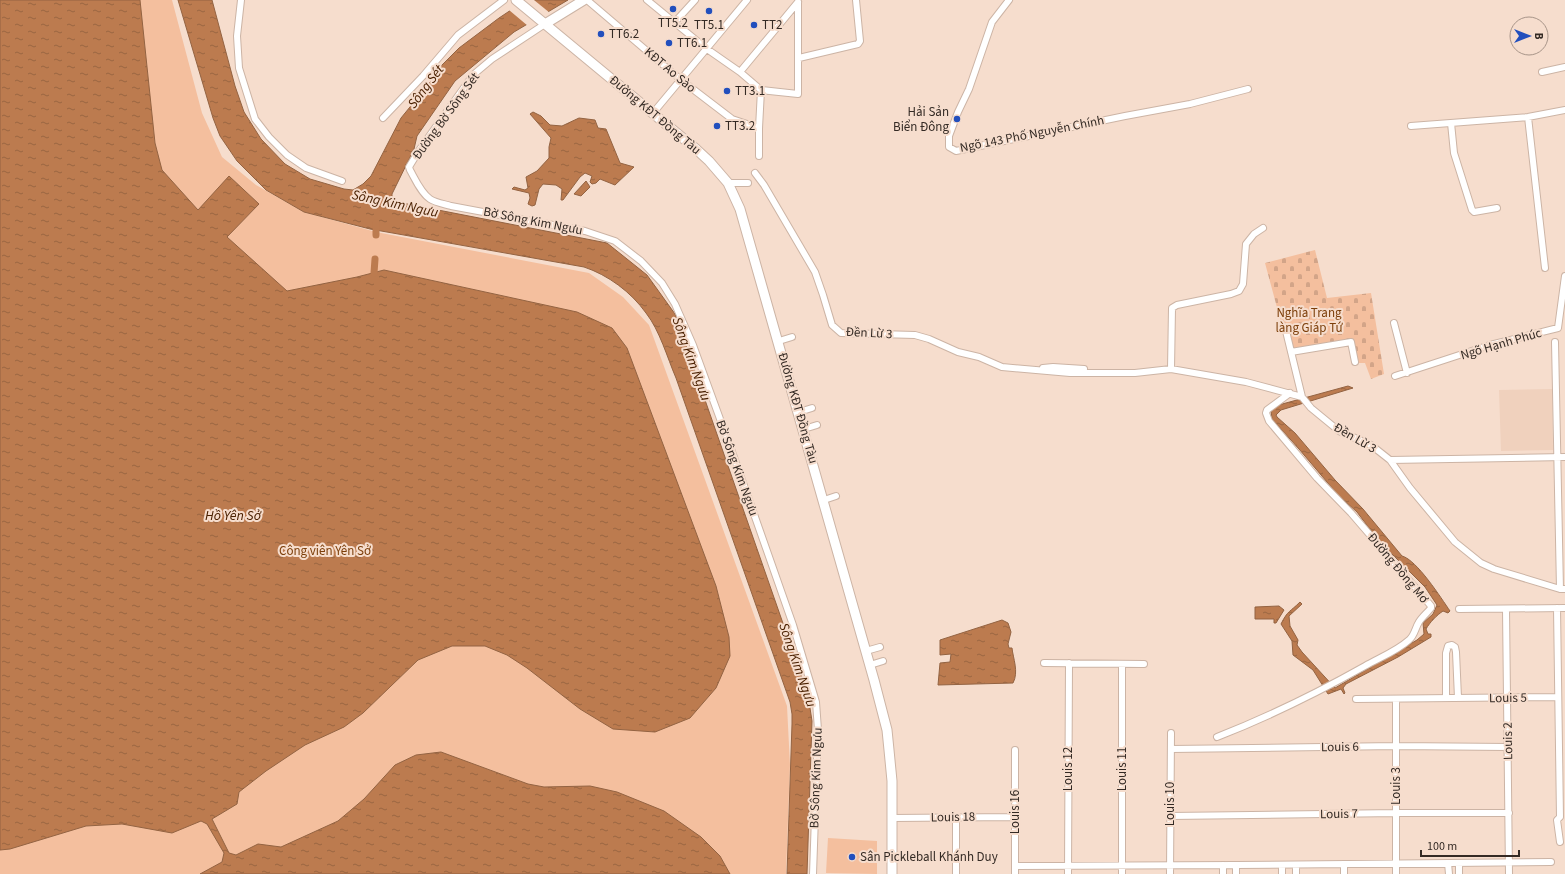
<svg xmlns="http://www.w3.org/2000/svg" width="1565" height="874" font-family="'Source Sans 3',sans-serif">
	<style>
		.built { fill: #f0d1bd }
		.cemetery { fill: url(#cemetery-stones) }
		.park { fill: #f4bf9e }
		.water { fill: url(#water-ripples); stroke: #936342 }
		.pier { fill: #f6ddcd }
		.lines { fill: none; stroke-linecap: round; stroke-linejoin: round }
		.canal { stroke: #bc7b4f; stroke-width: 7 }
		.street-casing { stroke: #ccb4a5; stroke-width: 8 }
		.secondary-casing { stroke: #ccb4a5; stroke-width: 11 }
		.street { stroke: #fff; stroke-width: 6 }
		.secondary { stroke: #fff; stroke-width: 9 }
		.poi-dot { fill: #224fbd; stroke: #f6ddcd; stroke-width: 1.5 }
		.labels { text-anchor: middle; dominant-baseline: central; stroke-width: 4; stroke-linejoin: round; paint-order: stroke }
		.poi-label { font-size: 13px; fill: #342a24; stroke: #f6ddcd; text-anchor: start }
		.street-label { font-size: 13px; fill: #342a24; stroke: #f6ddcd }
		.park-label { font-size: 13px; fill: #7c3e09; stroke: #f6ddcd }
		.water-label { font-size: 14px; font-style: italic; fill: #4a2000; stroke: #f6ddcd }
	</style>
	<defs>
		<pattern id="cemetery-stones" width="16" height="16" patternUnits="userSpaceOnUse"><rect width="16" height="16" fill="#f4bf9e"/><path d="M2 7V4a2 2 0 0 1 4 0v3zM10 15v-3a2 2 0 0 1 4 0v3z" fill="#d2a488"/></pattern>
		<pattern id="water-ripples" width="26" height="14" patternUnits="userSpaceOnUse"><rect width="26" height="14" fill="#bc7b4f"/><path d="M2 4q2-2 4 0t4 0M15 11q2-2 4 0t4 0" fill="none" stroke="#9a6541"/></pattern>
	</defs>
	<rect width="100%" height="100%" fill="#f6ddcd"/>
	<!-- built -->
	<path class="built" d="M1552 389 1553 450 1501 451 1499 390Z"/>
	<!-- cemetery -->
	<path class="cemetery" d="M1315 250 1327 298 1371 293 1384 374 1371 379 1365 363H1356L1351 342 1289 352 1265 263Z"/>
	<!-- park -->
	<path class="park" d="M0 0H172L202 113 222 157 256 185 304 212 376 232 589 273 623 297 649 325 787 706 790 765 786 874H0Z
		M828 838 877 841V874L826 873Z"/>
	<!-- water -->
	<path class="water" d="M0 0H140L155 143 162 170 198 210 229 176 259 204 227 237 287 291 357 277 384 270 577 312 612 328 627 348 716 586 729 637 730 656 716 688 690 718 655 732 613 729 580 709 527 668 507 655 485 646H452L418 660 363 713 344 727 305 745 266 771 239 792 237 804 212 819 229 853 236 855 258 844 281 847 338 821 364 799 395 765 416 755 441 752 528 784 544 787 590 786 617 792 664 811 701 837 720 856 730 874H200L222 862 224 853 207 824 201 821 172 833 122 824 86 826 10 849 0 850Z
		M178 0H212L235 86 244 112 261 139 285 164 310 179 344 189 353 190 363 184 371 176 401 118 436 75 440 67 459 48 499 18 526 0H568L514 32 455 81 417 136 414 149 392 194V199L397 202 607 243 647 275 675 314 808 695 812 721 807 874H787L792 724V714L790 702 676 378C667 357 660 331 646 313 631 292 608 275 584 267L370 229 304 212 266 190 237 161 220 136 213 118Z
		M533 112 541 116 550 125 562 126 579 118 595 120 598 128 606 129 620 163 634 167 615 185 600 179 596 183 592 184 590 182 592 176 585 173 580 177 563 200H561L562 189 556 185 543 184 539 189 535 205 532 206 528 204 530 198 529 193 512 189 514 187 525 190 528 188 526 177 537 171 549 158V147L551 138 530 114Z
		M586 181 590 187 581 196 574 194Z
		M1348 386 1353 388 1281 410 1276 415 1277 417 1295 433 1335 480 1363 509 1402 556C1417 560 1441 598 1450 611L1448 613 1443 611C1437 615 1430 622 1426 629L1428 634H1431V637L1398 657 1346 684 1343 688 1345 693 1344 694 1341 689 1328 694 1313 670 1293 655 1292 641 1281 624C1288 610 1290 612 1300 602L1302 604 1289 616 1290 626 1298 640 1297 645 1302 652 1335 688 1417 640 1424 634 1423 623 1433 614 1437 605 1425 587 1378 540 1357 512 1338 495 1299 449 1272 419 1271 411 1275 406Z
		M1279 606 1284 610 1276 623H1274V619H1255V607Z
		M1002 620 1008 623 1011 632 1008 644 1009 648H1012C1013 658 1019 672 1013 683L938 685 940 663 950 662 951 654 940 655V640Z"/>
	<!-- pier -->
	<path class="pier" d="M522 0H534L550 13 528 26 509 10Z"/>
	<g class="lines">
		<!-- canal -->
		<path class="canal" d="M376 235V223
			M374 273 375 259"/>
		<defs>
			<path id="street" d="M241 0 237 36 239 68 255 119 269 137 287 155 306 168 342 181
				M587 0 681 80 732 119 759 128
				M647 0 707 49 740 72 761 90 798 94V2
				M1009 0 992 22 969 89 958 112 949 136V147L956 151 1125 116 1190 104 1248 89
				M674 23 695 0
				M545 24 492 59 473 75 420 149 409 167 410 170C415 179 421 193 430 199 436 203 445 204 451 206L585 231 615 241 641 261 662 283 675 304 693 345 735 460 793 625 816 702 818 730 813 874
				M799 58 858 44 860 41 856 0
				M740 72 798 2
				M1542 72 1565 67
				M653 113 747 0
				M1528 117 1545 268
				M383 118 423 76 458 35 504 0
				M1451 123 1454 153 1472 210 1474 212 1497 208
				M1411 126 1528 117 1565 110
				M759 156V128L761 90
				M755 173 764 185 815 272 823 295 832 325 841 333 915 335 929 339 958 352 979 357 1002 367 1070 373H1135L1171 369 1246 382 1302 397 1311 408 1339 431 1371 445 1390 460 1410 488 1455 542 1481 563 1494 569 1560 589H1565
				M728 183H748
				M1394 323 1407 373
				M1285 327 1302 397
				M779 341 792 337
				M1555 342 1560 589
				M1291 352 1351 342 1355 362
				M1043 368 1053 367 1084 369
				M1171 369 1172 308 1177 305 1231 294 1239 291 1243 284 1246 244 1254 234 1263 228
				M1395 376 1490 345 1558 328 1565 276
				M799 412 812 408
				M804 429 817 425
				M1390 460 1565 457
				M824 500 836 496
				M1557 608 1560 817 1557 820 1560 842
				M1459 609 1565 608
				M1506 609 1509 874
				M866 651 880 647
				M1044 663 1144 664
				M870 665 883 661
				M1446 698V653L1448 646 1452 645 1455 647 1456 652 1458 698
				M1356 699 1558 697
				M1396 699V874
				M1217 737C1268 717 1317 693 1365 666 1379 658 1397 651 1409 640 1415 635 1415 628 1419 622 1422 617 1427 613 1431 608V606L1426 600 1351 513 1317 478 1269 421 1266 413 1267 410 1290 393
				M1171 749 1396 746 1508 747
				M1170 816 1396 813H1509
				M892 818 1015 817
				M1448 863 1449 874
				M1459 863V874
				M1344 864V874
				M1223 865V874
				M1236 865V874
				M1282 865V874
				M1296 865V874
				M1015 866 1236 865 1551 862
				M956 874V817
				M1015 874V750
				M1068 874 1069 663
				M1122 874V664
				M1170 874 1171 733"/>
			<path id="secondary" d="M516 0 696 149 709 161 728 183 740 209 874 680 887 730 889 750 892 781V874
				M545 24 584 0"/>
		</defs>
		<!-- street casing -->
		<use href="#street" class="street-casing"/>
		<!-- secondary casing -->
		<use href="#secondary" class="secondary-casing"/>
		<!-- street -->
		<use href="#street" class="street"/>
		<!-- secondary -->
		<use href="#secondary" class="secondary"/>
	</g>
	<!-- markers -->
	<g class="poi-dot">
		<circle cx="673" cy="9" r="4"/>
		<circle cx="709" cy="11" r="4"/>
		<circle cx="754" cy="25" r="4"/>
		<circle cx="601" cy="34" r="4"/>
		<circle cx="669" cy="43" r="4"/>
		<circle cx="727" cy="91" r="4"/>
		<circle cx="957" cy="119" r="4"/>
		<circle cx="717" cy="126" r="4"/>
		<circle cx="852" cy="857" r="4"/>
	</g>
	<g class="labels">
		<!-- poi labels -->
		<g class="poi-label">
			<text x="673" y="23" text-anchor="middle">TT5.2</text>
			<text x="709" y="25" text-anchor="middle">TT5.1</text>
			<text x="762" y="25">TT2</text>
			<text x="609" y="34">TT6.2</text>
			<text x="677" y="43">TT6.1</text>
			<text x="735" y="91">TT3.1</text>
			<text x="949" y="112" text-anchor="end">Hải Sản<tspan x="949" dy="15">Biển Đông</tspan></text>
			<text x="725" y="126">TT3.2</text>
			<text x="860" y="857">Sân Pickleball Khánh Duy</text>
		</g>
		<!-- street labels -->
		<g class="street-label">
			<text transform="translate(670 70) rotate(40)">KĐT Ao Sào</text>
			<text transform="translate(655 115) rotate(40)">Đường KĐT Đồng Tàu</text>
			<text transform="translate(446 116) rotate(-54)">Đường Bờ Sông Sét</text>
			<text transform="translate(1032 134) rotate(-11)">Ngõ 143 Phố Nguyễn Chính</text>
			<text transform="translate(533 221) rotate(11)">Bờ Sông Kim Ngưu</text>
			<text transform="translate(869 333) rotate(3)">Đền Lừ 3</text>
			<text transform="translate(1501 344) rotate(-16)">Ngõ Hạnh Phúc</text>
			<text transform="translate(798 408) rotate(74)">Đường KĐT Đồng Tàu</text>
			<text transform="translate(1355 438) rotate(30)">Đền Lừ 3</text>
			<text transform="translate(737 468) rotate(70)">Bờ Sông Kim Ngưu</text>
			<text transform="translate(1398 568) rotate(50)">Đường Đồng Mơ</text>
			<text transform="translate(1508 698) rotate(-1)">Louis 5</text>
			<text transform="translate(1508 741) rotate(-91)">Louis 2</text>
			<text transform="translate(1340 747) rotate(-1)">Louis 6</text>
			<text transform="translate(1068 769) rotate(-90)">Louis 12</text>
			<text transform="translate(1122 769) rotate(-90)">Louis 11</text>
			<text transform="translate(816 778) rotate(-88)">Bờ Sông Kim Ngưu</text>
			<text transform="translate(1396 786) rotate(-90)">Louis 3</text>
			<text transform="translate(1170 804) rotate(-90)">Louis 10</text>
			<text transform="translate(1015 812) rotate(-90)">Louis 16</text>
			<text transform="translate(1339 814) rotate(-1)">Louis 7</text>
			<text transform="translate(953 817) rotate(-1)">Louis 18</text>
		</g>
		<!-- park labels -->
		<g class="park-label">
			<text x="1309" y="313">Nghĩa Trang<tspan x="1309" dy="15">làng Giáp Tứ</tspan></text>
			<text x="325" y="551">Công viên Yên Sở</text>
		</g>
		<!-- water labels -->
		<g class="water-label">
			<text transform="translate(426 87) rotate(-53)">Sông Sét</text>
			<text transform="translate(395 204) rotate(12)">Sông Kim Ngưu</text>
			<text transform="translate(691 359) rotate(70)">Sông Kim Ngưu</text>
			<text x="233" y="516">Hồ Yên Sở</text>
			<text transform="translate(797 665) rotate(71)">Sông Kim Ngưu</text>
		</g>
	</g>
	<!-- north arrow -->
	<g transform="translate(1529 36) rotate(90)"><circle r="19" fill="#f6ddcd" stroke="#a89589"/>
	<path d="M0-3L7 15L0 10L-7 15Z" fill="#224fbd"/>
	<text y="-6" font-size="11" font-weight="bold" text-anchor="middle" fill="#342a24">B</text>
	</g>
	<!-- scale -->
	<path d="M1421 850v6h98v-6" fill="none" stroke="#342a24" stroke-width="2"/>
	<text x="1427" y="850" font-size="12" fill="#342a24" stroke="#f6ddcd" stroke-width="3" paint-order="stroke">100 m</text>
</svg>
